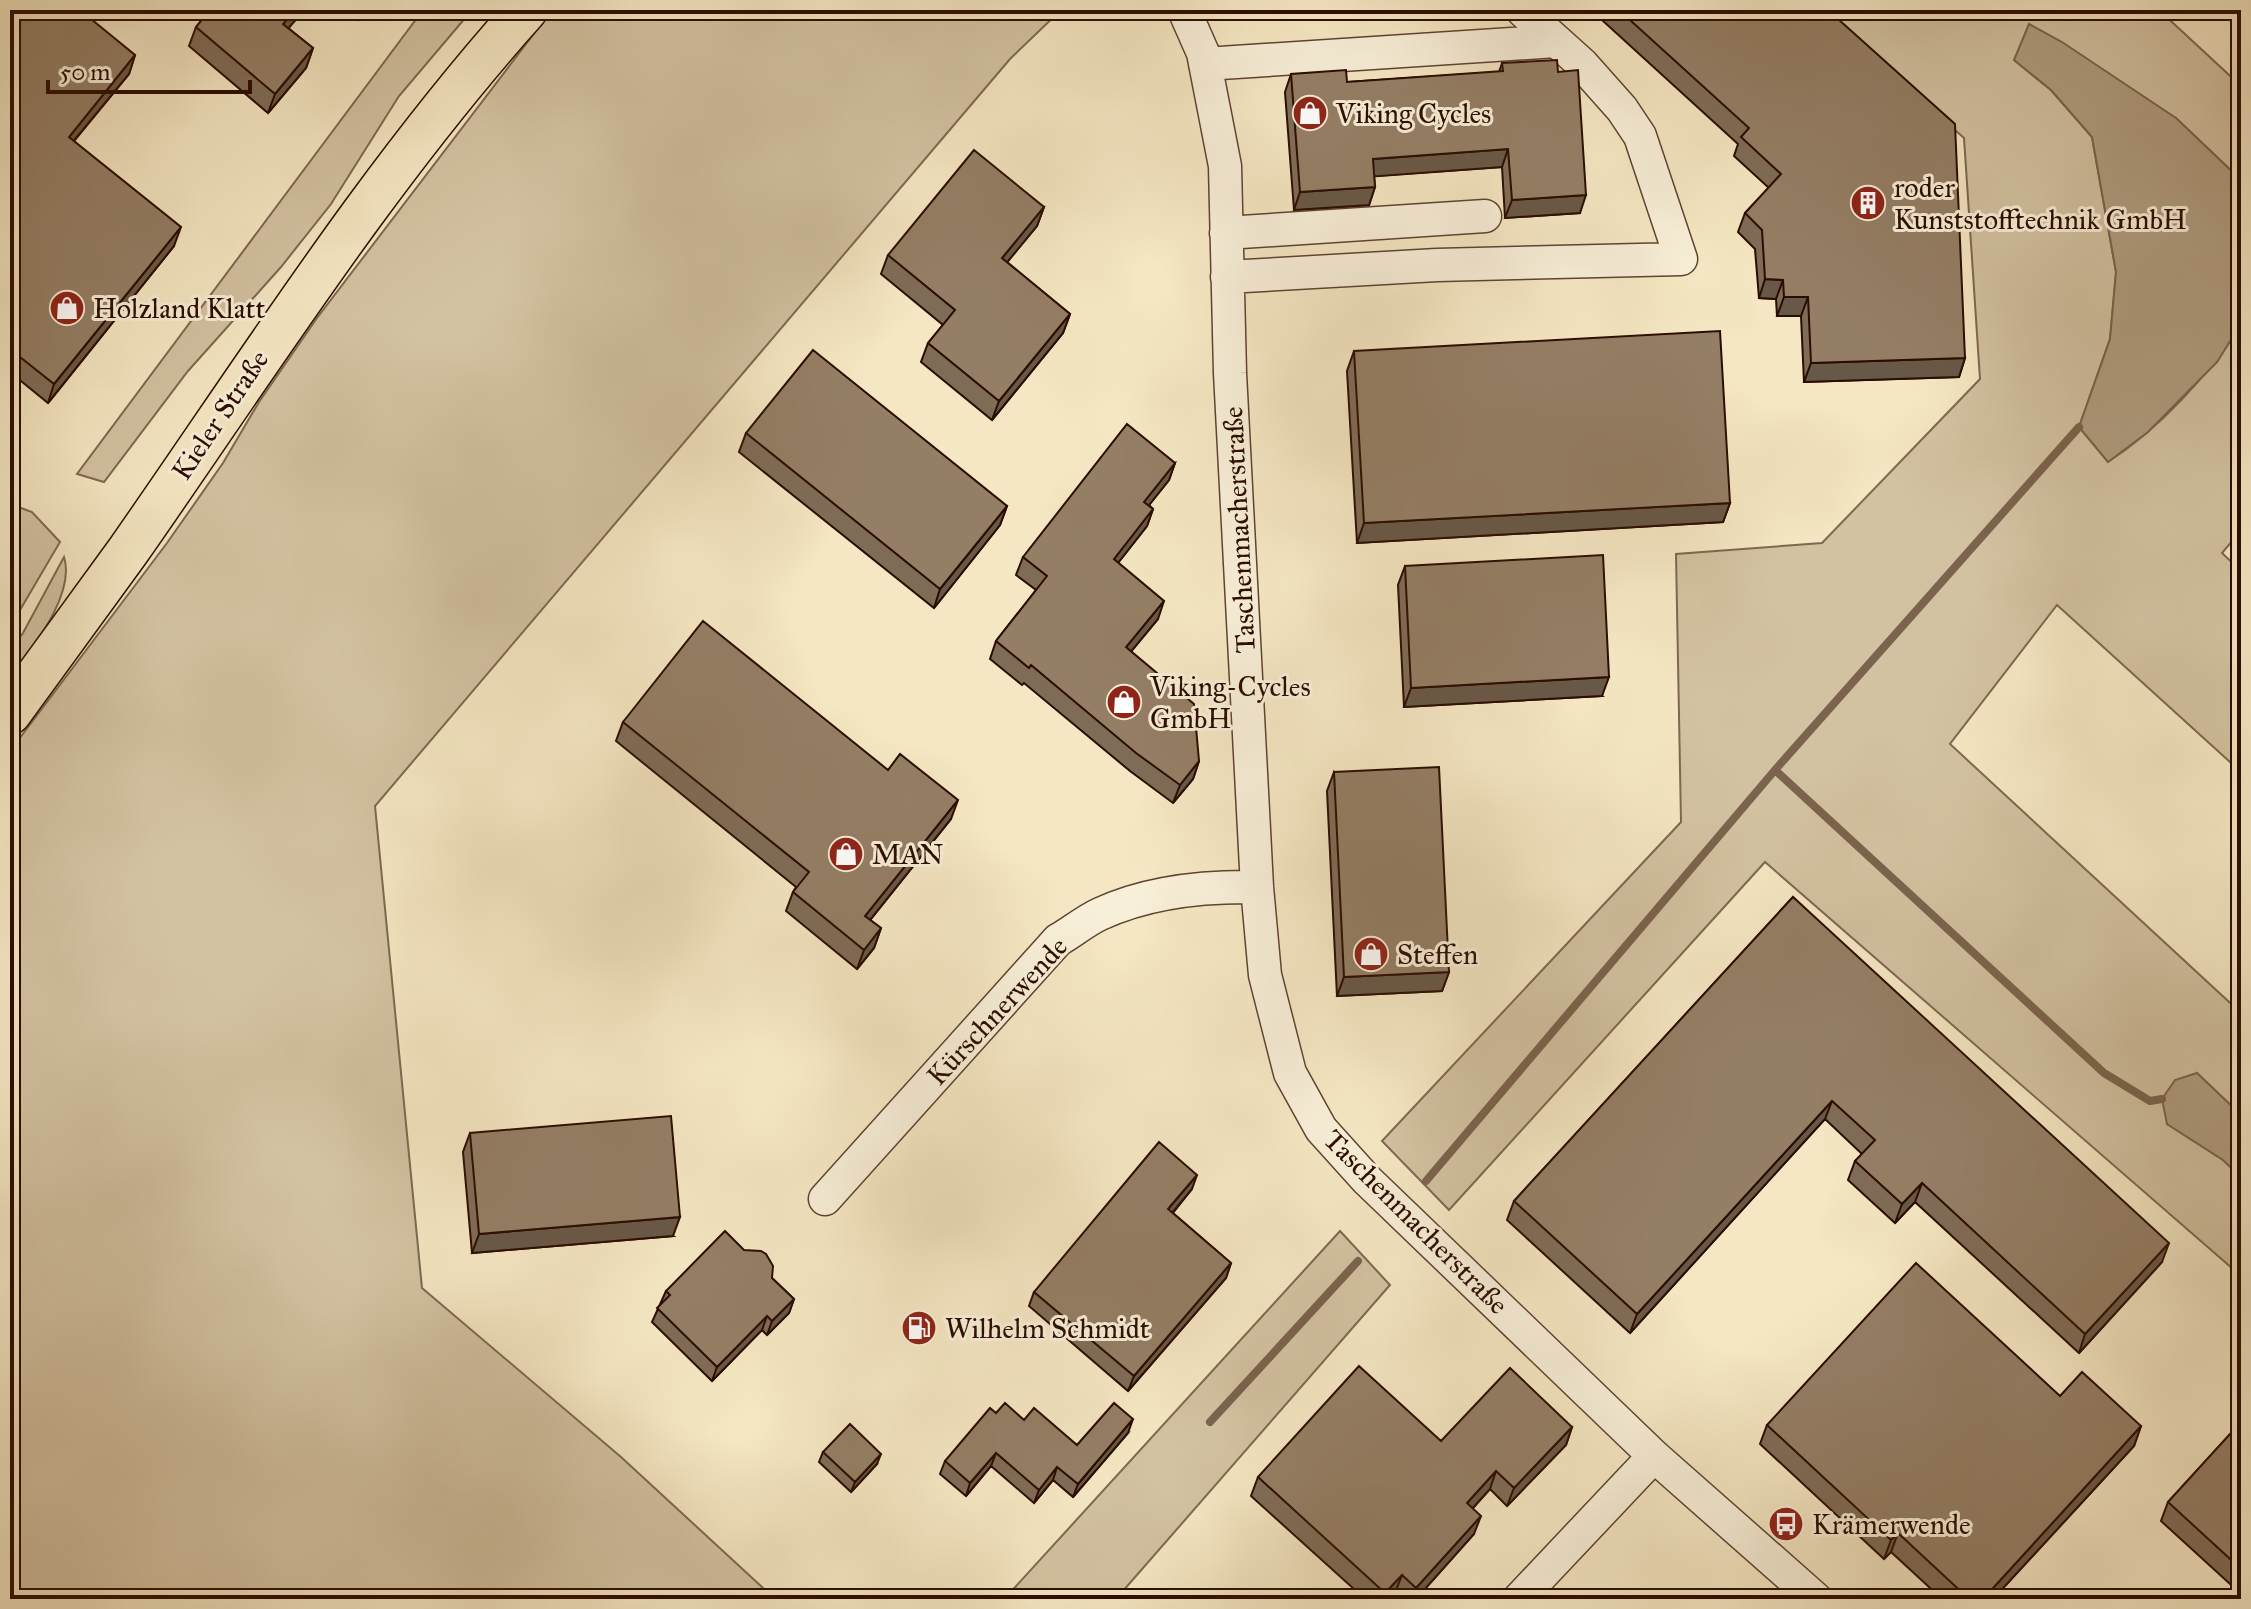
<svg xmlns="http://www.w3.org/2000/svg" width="2251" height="1609" font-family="'IM FELL Great Primer',serif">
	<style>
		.green { fill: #d3c2a2; stroke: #7f6751; stroke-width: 2 }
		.water { fill: #b09d81; stroke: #7b634d; stroke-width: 2 }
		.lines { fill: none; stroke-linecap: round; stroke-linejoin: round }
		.stream { stroke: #7b634d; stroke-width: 8 }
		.minor-casing { stroke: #5e4331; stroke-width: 35 }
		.major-casing { stroke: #2b0c00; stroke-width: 45 }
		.minor { stroke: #f8efd8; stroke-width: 32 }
		.major { stroke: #f5e7c3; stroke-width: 42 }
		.wall { fill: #7f6c57; stroke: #2b0c00; stroke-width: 2 }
		.shaded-wall { fill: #685847; stroke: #2b0c00; stroke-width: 2 }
		.building { fill: #947e65; stroke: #2b0c00; stroke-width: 2 }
		.labels { text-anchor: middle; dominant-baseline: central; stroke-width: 6; stroke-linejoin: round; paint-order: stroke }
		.poi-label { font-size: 28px; fill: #2b0c00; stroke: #f8efd8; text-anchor: start }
		.street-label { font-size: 28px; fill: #2b0c00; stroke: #f8efd8 }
	</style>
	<rect width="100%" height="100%" fill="#f5e7c3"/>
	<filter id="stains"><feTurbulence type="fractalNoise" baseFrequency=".0025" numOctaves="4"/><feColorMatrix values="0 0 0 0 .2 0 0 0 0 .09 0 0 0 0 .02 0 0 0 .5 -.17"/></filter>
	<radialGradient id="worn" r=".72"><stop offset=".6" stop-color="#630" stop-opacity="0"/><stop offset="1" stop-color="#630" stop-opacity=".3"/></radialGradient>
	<!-- green -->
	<path class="green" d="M423 10H472L399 96 331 204 281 267 188 371 104 482 77 474Z
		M552 10H1061L1010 59 375 806 422 1288 621 1457 775 1599H10V751L167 543 223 463 259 402 317 318Z
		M1818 10H2159L2241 86V180L2176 118 2014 60 2051 90 2092 137 2116 272 2110 339 2079 427 2108 462C2160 428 2207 377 2241 324V531L2222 553 2241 571V772L2057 605 1950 744 2241 1013V1115L2197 1073 2167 1124 2223 1160 2241 1177V1276L1765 862 1449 1210 1382 1141 1681 822 1676 554 1822 543 1980 379 1964 138Z
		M21 508 32 512 60 542 10 627V511Z
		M64 557C76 595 31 649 10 679V651L23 633Z
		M1340 1231 1390 1285 1116 1599H1001L1007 1596Z"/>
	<!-- water -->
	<path class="water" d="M2029 24 2062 42 2176 118 2241 180V324L2217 362 2148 432 2108 462 2079 427 2110 339 2116 272 2092 137 2051 90 2014 60Z
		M2197 1073 2241 1115V1177L2223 1160 2167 1124 2162 1099 2175 1080Z"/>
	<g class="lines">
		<!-- stream -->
		<path class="stream" d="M1775 770 2104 1073 2150 1101 2162 1099
			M1426 1181 1775 770 2079 427
			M1210 1422 1358 1261"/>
		<defs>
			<path id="minor" d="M1184 10 1203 53 1225 166 1230 373 1257 887 1265 975 1290 1073 1321 1129 1367 1180 1654 1456 1816 1599
				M1205 64 1556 41
				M1226 233 1485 216
				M1227 277 1437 265 1681 259 1640 136 1622 109 1582 64 1522 10
				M825 1199 1058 940C1072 932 1085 921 1100 914 1149 891 1204 886 1257 887
				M1519 1599 1654 1456"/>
			<path id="major" d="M10 713C49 659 89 605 128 551 256 368 376 177 526 10"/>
		</defs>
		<!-- minor casing -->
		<use href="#minor" class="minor-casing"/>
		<!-- major casing -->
		<use href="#major" class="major-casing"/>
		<!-- minor -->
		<use href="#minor" class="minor"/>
		<!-- major -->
		<use href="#major" class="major"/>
	</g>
	<!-- wall -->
	<path class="wall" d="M10 10 135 55 129 74 74 141 174 246 48 403 10 372Z
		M210 10H304L288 28 313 48 306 68 268 113 189 46 196 27Z
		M346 10H366L358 20Z
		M1376 10H1441L1425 17 1408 19Z
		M1591 10H1828L1965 358 1959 377 1804 382 1801 316H1777L1776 299 1759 298 1755 249 1738 232 1745 213 1769 188 1734 156 1738 144Z
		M1502 63 1558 72 1580 213 1505 218 1502 167 1374 176 1375 187 1369 205 1294 210 1285 92 1291 74 1347 82 1499 72Z
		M1044 207 1037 226 1007 262 1070 314 1063 333 992 420 921 362 928 343 943 325 881 274 888 255Z
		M1354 351 1730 503 1723 522 1357 543 1347 371Z
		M746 433 1007 506 1000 525 934 608 739 452Z
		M1175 463 1169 480 1149 505 1153 509 1147 526 1118 563 1158 619 1131 651 1199 761 1193 779 1173 803 1130 771 1024 683 1022 685 990 659 996 641 1036 590 1016 575 1023 557Z
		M1405 566 1602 696 1404 707 1398 585Z
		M623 722 888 770 951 819 870 920 881 928 874 948 857 969 786 911 793 892 796 887 616 741Z
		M1334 772 1449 972 1442 991 1337 996 1327 791Z
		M1793 897 2162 1262 2079 1353 1915 1202 1895 1223 1848 1180 1855 1161 1862 1154 1825 1119 1630 1333 1507 1220 1514 1201Z
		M470 1133 673 1236 472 1253 463 1152Z
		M1192 1189 1173 1213 1231 1263 1226 1278 1128 1391 1029 1306 1034 1292Z
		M772 1278 794 1299 789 1313 767 1335 762 1330 712 1381 652 1322 666 1291Z
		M2060 1396 2141 1426 2134 1446 1993 1599H1942L1891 1552 1884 1559 1760 1444 1767 1425Z
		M996 1413 1024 1420 1077 1445 1128 1433 1073 1497 1053 1480 1034 1503 991 1466 966 1496 940 1474 945 1461Z
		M2241 1422V1594L2161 1521 2168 1502Z
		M1572 1427 1566 1445 1507 1506 1490 1489 1473 1508 1474 1534 1416 1599H1401L1395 1593 1390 1599H1365L1251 1496 1258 1477 1441 1441Z
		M823 1452 877 1464 851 1492 819 1462Z"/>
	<!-- shaded-wall -->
	<path class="shaded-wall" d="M295 10H304L276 43 283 24Z
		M361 10H366L358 20Z
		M1411 10H1441L1425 17 1408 19Z
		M313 48 306 68 268 113 275 94Z
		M135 55 129 74 62 155 69 137Z
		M1508 149 1502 167 1367 177 1373 159Z
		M1375 187 1369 205 1294 210 1300 192Z
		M1586 195 1580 213 1505 218 1512 200Z
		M1044 207 1037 226 995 277 1002 258Z
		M181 227 174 246 48 403 54 384Z
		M1765 279 1783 280 1776 299 1759 298Z
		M1784 297H1808L1801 316H1777Z
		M1070 314 1063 333 992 420 999 401Z
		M1965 358 1959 377 1804 382 1811 363Z
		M1175 463 1169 480 1138 519 1144 502Z
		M1730 503 1723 522 1357 543 1364 523Z
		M1007 506 1000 525 934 608 940 589Z
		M1153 509 1147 526 1107 577 1114 559Z
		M1164 601 1158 619 1120 665 1126 647Z
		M1609 677 1602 696 1404 707 1411 688Z
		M1199 761 1193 779 1173 803 1180 785Z
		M958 800 951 819 858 935 865 916Z
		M881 928 874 948 857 969 864 950Z
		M1449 972 1442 991 1337 996 1344 977Z
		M1832 1101 1825 1119 1630 1333 1637 1314Z
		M1197 1175 1192 1189 1163 1224 1168 1209Z
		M1922 1183 1915 1202 1895 1223 1902 1204Z
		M680 1217 673 1236 472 1253 479 1234Z
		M2169 1243 2162 1262 2079 1353 2085 1334Z
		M1231 1263 1226 1278 1128 1391 1134 1376Z
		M794 1299 789 1313 767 1335 772 1321Z
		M767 1316 762 1330 712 1381 717 1367Z
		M1133 1419 1128 1433 1073 1497 1078 1484Z
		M2141 1426 2134 1446 1993 1599H1983Z
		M1572 1427 1566 1445 1507 1506 1514 1488Z
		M996 1453 991 1466 966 1496 970 1483Z
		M881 1454 877 1464 851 1492 855 1482Z
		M1057 1467 1053 1480 1034 1503 1039 1490Z
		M1496 1471 1490 1489 1461 1521 1467 1503Z
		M1481 1516 1474 1534 1416 1599H1412L1416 1588Z
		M1898 1533 1891 1552 1884 1559 1891 1540Z
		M1402 1575 1395 1593 1390 1599H1383L1385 1593Z"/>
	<!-- building -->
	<path class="building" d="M10 10H80L135 55 69 137 181 227 54 384 10 349Z
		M210 10H295L283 24 313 48 275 94 196 27Z
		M1619 10H1828L1955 124 1965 358 1811 363 1808 297H1784L1783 280 1765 279 1762 230 1745 213 1781 174 1741 137 1749 128Z
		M1557 60 1558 72 1578 70 1586 195 1512 200 1508 149 1373 159 1375 187 1300 192 1291 74 1346 70 1347 82 1503 71 1502 63Z
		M974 150 1044 207 1002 258 1070 314 999 401 928 343 955 310 888 255Z
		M1720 331 1730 503 1364 523 1354 351Z
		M813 350 1007 506 940 589 746 433Z
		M1127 424 1175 463 1144 502 1153 509 1114 559 1164 601 1126 647 1194 704 1199 761 1180 785 1136 753 1031 665 1029 668 996 641 1047 576 1023 557Z
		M1603 555 1609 677 1411 688 1405 566Z
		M703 621 888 770 900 754 958 800 865 916 881 928 864 950 793 892 809 872 623 722Z
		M1439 767 1449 972 1344 977 1334 772Z
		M1793 897 2169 1243 2085 1334 1922 1183 1902 1204 1855 1161 1875 1140 1832 1101 1637 1314 1514 1201Z
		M671 1116 680 1217 479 1234 470 1133Z
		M1159 1142 1197 1175 1168 1209 1231 1263 1134 1376 1034 1292Z
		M725 1231 744 1250 761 1251 766 1254 773 1266 772 1278 794 1299 772 1321 767 1316 717 1367 657 1308 670 1295 666 1291Z
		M1916 1263 2060 1396 2082 1372 2141 1426 1983 1599H1969L1898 1533 1891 1540 1767 1425Z
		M1359 1366 1441 1441 1510 1368 1572 1427 1514 1488 1496 1471 1467 1503 1481 1516 1416 1588 1402 1575 1385 1593 1258 1477Z
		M1005 1403 1024 1420 1034 1408 1077 1445 1114 1403 1133 1419 1078 1484 1057 1467 1039 1490 996 1453 970 1483 945 1461 990 1408 996 1413Z
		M2241 1422V1569L2168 1502Z
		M850 1424 881 1454 855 1482 823 1452Z"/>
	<!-- icons -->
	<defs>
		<symbol id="shop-disc" viewBox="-11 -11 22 22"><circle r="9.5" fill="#8f2418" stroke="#f8efd8"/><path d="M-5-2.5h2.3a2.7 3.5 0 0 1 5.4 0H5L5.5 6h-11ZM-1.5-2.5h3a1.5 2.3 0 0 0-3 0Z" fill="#fff"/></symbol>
		<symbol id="building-disc" viewBox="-11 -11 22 22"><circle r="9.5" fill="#8f2418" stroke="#f8efd8"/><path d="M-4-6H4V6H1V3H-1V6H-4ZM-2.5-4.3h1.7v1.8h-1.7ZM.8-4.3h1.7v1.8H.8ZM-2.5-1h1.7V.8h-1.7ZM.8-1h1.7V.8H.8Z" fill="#fff"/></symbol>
		<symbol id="fuel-disc" viewBox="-11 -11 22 22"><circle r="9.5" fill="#8f2418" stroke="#f8efd8"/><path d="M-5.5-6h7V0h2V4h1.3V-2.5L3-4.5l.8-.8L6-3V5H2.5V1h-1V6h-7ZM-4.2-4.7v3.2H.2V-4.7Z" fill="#fff"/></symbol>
		<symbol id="bus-disc" viewBox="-11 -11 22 22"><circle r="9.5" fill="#8f2418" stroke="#f8efd8"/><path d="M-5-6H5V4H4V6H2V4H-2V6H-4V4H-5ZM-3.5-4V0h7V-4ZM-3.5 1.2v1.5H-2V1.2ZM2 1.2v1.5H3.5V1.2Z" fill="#fff"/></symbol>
	</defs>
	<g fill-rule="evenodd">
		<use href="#shop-disc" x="1290" y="93" width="40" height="40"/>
		<use href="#building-disc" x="1848" y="183" width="40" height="40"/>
		<use href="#shop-disc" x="47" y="288" width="40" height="40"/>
		<use href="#shop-disc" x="1104" y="682" width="40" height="40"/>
		<use href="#shop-disc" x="826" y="834" width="40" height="40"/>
		<use href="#shop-disc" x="1351" y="934" width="40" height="40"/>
		<use href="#fuel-disc" x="899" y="1308" width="40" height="40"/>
		<use href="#bus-disc" x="1766" y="1504" width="40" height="40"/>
	</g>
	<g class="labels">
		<!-- poi labels -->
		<g class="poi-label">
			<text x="1336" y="113">Viking Cycles</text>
			<text x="1894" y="187">roder<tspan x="1894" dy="32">Kunststofftechnik GmbH</tspan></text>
			<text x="93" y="308">Holzland Klatt</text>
			<text x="1150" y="686">Viking-Cycles<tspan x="1150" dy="32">GmbH</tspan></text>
			<text x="872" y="854">MAN</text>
			<text x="1397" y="954">Steffen</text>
			<text x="945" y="1328">Wilhelm Schmidt</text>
			<text x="1812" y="1524">Krämerwende</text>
		</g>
		<!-- street labels -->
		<g class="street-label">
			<text transform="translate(220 415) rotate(-56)">Kieler Straße</text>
			<text transform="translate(1239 530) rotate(-93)">Taschenmacherstraße</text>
			<text transform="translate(997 1011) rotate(-47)">Kürschnerwende</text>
			<text transform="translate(1416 1222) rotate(45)">Taschenmacherstraße</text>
		</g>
	</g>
	<!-- margin -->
	<rect width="2251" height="1609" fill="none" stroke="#f5e7c3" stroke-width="40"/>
	<rect x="12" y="12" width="2227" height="1585" fill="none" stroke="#2b0c00" stroke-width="4"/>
	<rect x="20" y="20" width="2211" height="1569" fill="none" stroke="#2b0c00" stroke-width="2"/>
	<!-- scale -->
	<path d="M48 80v12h202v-12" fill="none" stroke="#2b0c00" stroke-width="4"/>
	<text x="60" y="80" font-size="24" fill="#2b0c00" stroke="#f8efd8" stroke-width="6" paint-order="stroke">50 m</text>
	<rect width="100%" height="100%" filter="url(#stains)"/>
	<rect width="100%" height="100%" fill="url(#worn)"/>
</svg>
